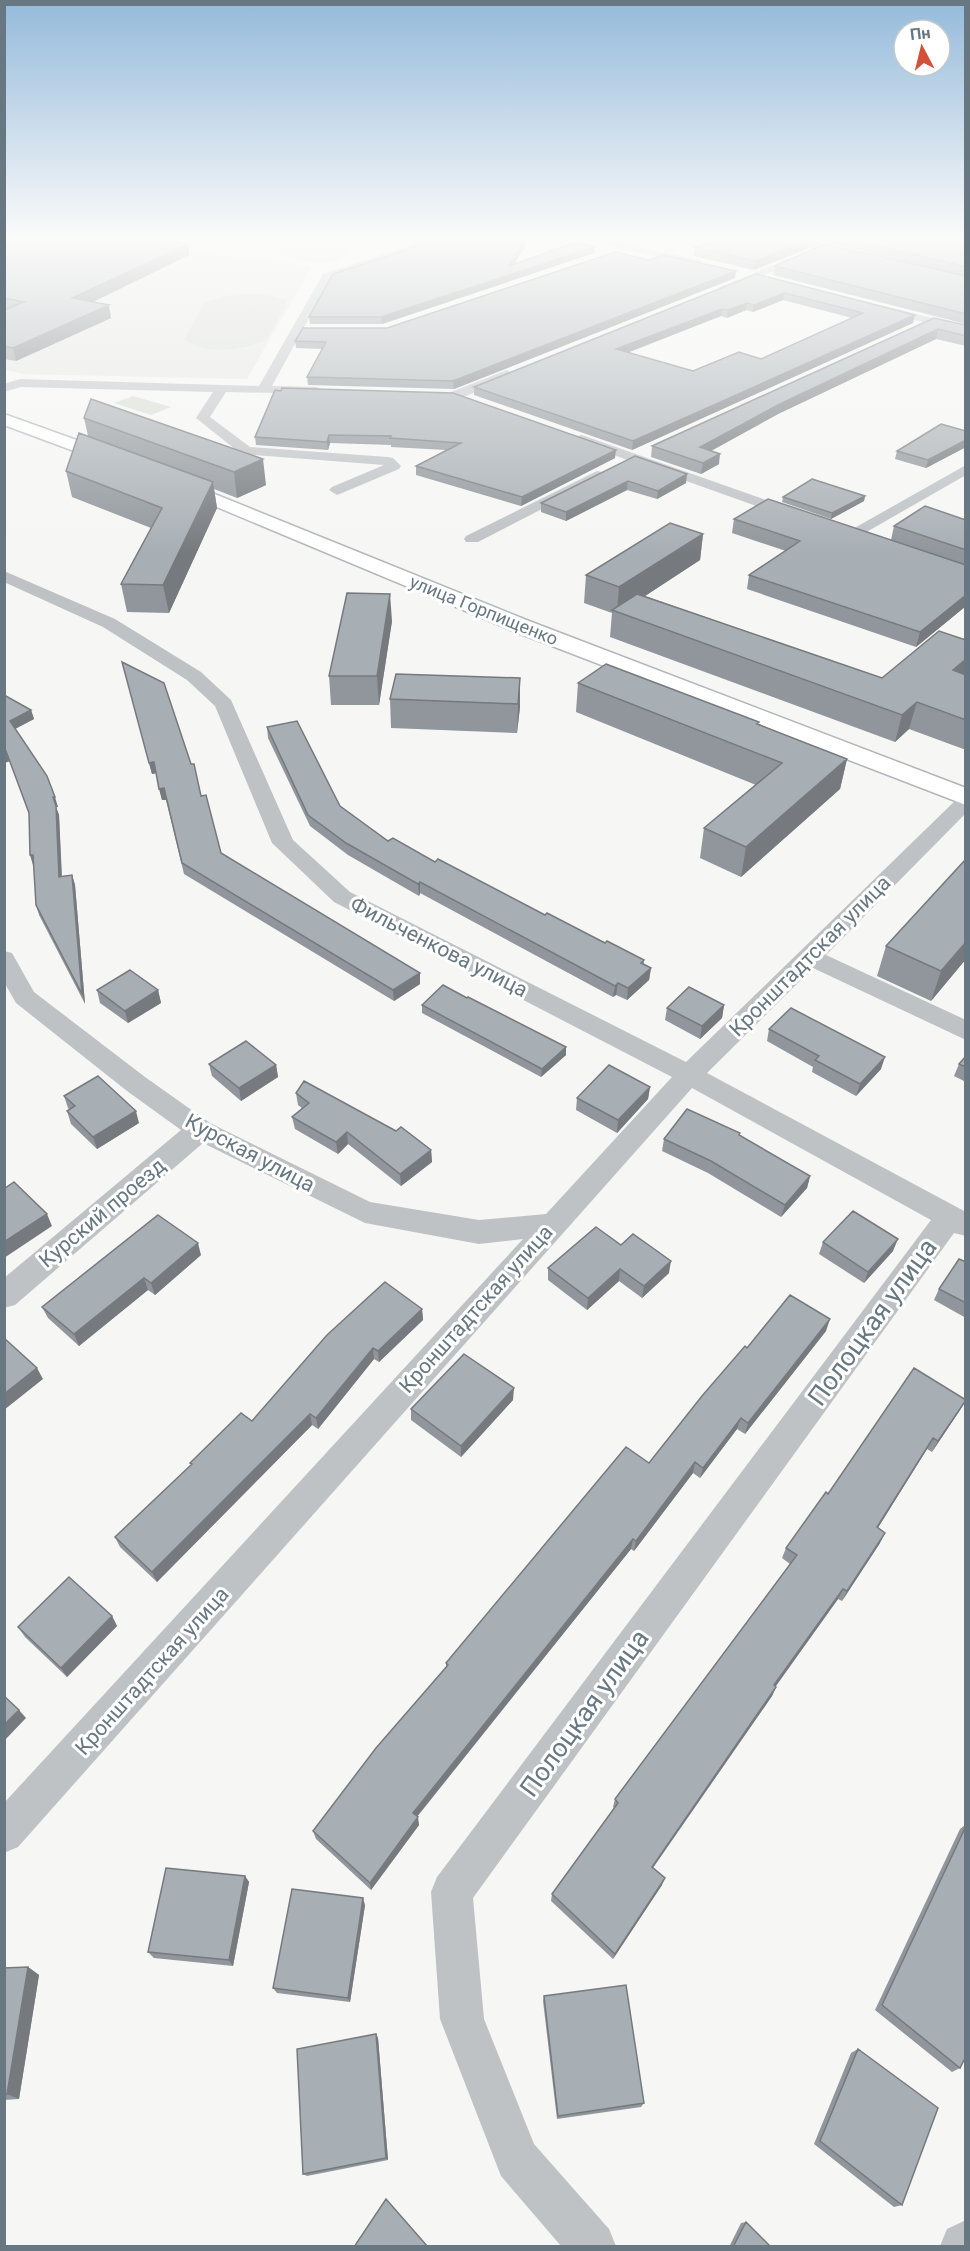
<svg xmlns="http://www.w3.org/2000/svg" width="970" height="2251" font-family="Roboto,sans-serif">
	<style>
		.built { fill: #e4e5e4 }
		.green { fill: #d7dbd3 }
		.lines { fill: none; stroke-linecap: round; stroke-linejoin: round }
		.secondary-casing { stroke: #b0b6ba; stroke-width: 3 }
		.street { fill: #bec2c5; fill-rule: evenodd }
		.secondary { fill: #fff; fill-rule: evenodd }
		.wall { fill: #90969b; fill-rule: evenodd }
		.shaded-wall { fill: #767a7e }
		.building { fill: #a8afb4; stroke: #767a7e; stroke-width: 1.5; fill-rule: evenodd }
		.labels { text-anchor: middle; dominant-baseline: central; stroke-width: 6; stroke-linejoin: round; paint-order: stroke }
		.far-street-label { font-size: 18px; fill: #687882; stroke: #fff }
		.street-label { font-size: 21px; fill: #687882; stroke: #fff }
		.near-street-label { font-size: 26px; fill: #687882; stroke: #fff }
	</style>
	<rect width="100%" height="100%" fill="#f6f6f4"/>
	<!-- built -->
	<path class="built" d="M256 239 264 240 368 239 341 258 330 263H316L238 247Z
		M145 246 312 266 247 379 23 374 5 370V304Z"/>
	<!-- green -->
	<path class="green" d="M254 294 269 295 286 300V305L267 339C246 350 203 356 185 339L204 303 224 296Z
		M133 396 171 407 151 415 114 403Z"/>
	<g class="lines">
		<defs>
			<path id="secondary" d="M4 414 121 456 124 460 121 464H109L4 425Z
				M175 478 529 621 966 788V805L513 631 169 487 166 483 169 479Z"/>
		</defs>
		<!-- secondary casing -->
		<use href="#secondary" class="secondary-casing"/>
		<!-- street -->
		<path class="street" d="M430 239H444L331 278 272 386 317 387 324 391 322 394 226 392 210 417 250 447 388 457 393 458 401 466 399 469 342 493 337 495 329 490 332 487 384 465 241 454 196 418 213 392 21 387 4 392V384L20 379 259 386 323 274Z
			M585 239H602L699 260 704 263 699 266 590 242Z
			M794 239H808L822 244V251L728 290H720L718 288 812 249Z
			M879 305 966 326V333L875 310 873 308Z
			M507 370 513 374 512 377 461 398H451L449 395 451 392Z
			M582 435 800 512 803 515 795 520 790 518 577 442 575 439 577 436Z
			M966 465V475L856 538 850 540 842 535Z
			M597 471 602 472 604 475 602 478 478 542H466L464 539 466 536Z
			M4 571 115 619 201 672 231 700 293 840 350 892 686 1062 959 797 966 795V813L826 955 966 1020V1040L813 968 707 1073 966 1212V1236L954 1233 473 1898 484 2019 534 2144 609 2229 616 2246H561L501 2176 440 2019 431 1892 437 1877 931 1220 692 1088 18 1847 4 1853V1803L523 1239 479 1244 365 1223 203 1143 15 1305 4 1308V1278L181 1130 127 1091 16 1003 4 982V951L12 953 34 992 145 1077 210 1123 370 1202 479 1220 546 1214 672 1077 334 902 272 843 215 706 187 680 103 627 4 582Z
			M966 2220V2246H940L947 2229Z"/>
		<!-- secondary -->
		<use href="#secondary" class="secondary"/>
	</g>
	<!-- wall -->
	<path class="wall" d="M462 239H526V244L514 264 595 247 594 253 382 324H310L309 317 461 241Z
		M815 239H966V324L773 275 775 266 943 271Z
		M30 242 188 244 189 255 93 302 111 318 16 361 4 359V245Z
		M695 247 807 249 754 270 694 256Z
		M649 260 735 278 454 389 308 385 307 377 322 349 296 348 295 341 387 328Z
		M756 274 913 323 632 450 474 395V387ZM783 300 852 318 761 359 693 371 627 353 721 316 727 318 746 310 753 312Z
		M934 318 966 325V346L936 339 778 414 711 451 719 464 701 474 651 457 652 446Z
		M275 390 615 458 521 506 416 475V466L446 450 391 447V445L330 443 328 450 256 445 255 437Z
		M91 399 266 485 237 498 214 489 217 508 169 613 127 612 121 584 151 528 72 497 66 471 88 436 84 418Z
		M966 431V447L926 468 895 459 897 451Z
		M635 456 686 483 657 499 627 490 566 521 541 512V503Z
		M865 496 864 501 831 519 782 502 783 497Z
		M734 519 939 556 891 540 894 526 966 520V606L916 647 747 589 749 575 786 551 732 533Z
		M703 534 700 560 645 596 882 678 966 640V750L909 729 895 742 610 637 612 613 584 603 586 575Z
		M392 621 379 705H331L329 676Z
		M122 662 201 796 221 853 420 984 394 1001 184 874 166 800H162L156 773 152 774Z
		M520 678V707L517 733 391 728 390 699Z
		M578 683 759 724 847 759 840 789 741 877 700 858 704 828 756 785 576 712Z
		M4 695 31 710 34 719 15 729 58 807H56L59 815 62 876 72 875 75 885 85 1004 39 915 36 905 34 865H33L29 814 10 761 4 763Z
		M267 727 340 806 388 841 435 862 545 915 644 960V964L651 968 649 980 627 1000 616 995 613 997 420 893 419 896 348 855 310 826 268 738Z
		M966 859V959L931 1001 877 976 886 946Z
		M97 990H158L161 1003 128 1023 100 1003Z
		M467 998 566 1047V1055L541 1077 422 1013V1005Z
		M724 1005 722 1018 700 1039 665 1020 667 1008Z
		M769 1029 881 1069 856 1096 812 1072 813 1067 767 1041Z
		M966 1056V1082L954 1076 959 1064Z
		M209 1064 276 1065 278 1077 241 1101 212 1076Z
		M650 1087 648 1099 617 1133 576 1110 577 1098Z
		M296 1093 431 1150 432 1162 401 1186 348 1144 338 1154 295 1129 292 1117 302 1108 298 1105Z
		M64 1096 139 1123 97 1149 71 1124 67 1111 70 1110 68 1108Z
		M740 1136 810 1176 807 1188 781 1217 708 1173 662 1151 664 1139Z
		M823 1242 893 1251 864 1283 819 1254Z
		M621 1245 669 1273 642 1298 619 1281 587 1310 548 1280V1268Z
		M201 1255 155 1295 148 1290 79 1346 48 1318 42 1307Z
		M966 1262V1318L934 1300 939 1289Z
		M422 1309 423 1320 379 1362 374 1359 318 1429 312 1425 157 1582 120 1547 115 1537 191 1465 190 1463Z
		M826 1331 745 1434 737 1429 700 1478 693 1473 634 1551 631 1549 417 1817 419 1825 371 1890 316 1839 313 1831 446 1667V1663L649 1463 747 1348Z
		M513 1400 461 1457 411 1420V1409Z
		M960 1410 932 1452 927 1449 878 1528 880 1543 842 1601 838 1599 776 1686 772 1696 653 1868 662 1885 613 1959 551 1901 552 1894 614 1808 613 1807 615 1799 790 1564 782 1558 786 1548 828 1494Z
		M112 1616 117 1626 67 1677 25 1637 18 1627Z
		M966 1824V2056L960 2068 952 2072 875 2010 960 1829Z
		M245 1876 249 1882 233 1966 154 1958 148 1952Z
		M365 1905 350 2002 277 1993 273 1988Z
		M28 1967 39 1975 19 2099 4 2100V1968Z
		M544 1996 644 2103 641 2107 557 2119 543 2001Z
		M376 2034 378 2038 388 2160 307 2176 303 2174Z
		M858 2049 902 2205 894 2207 814 2144 851 2053Z
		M746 2222 771 2247H729L741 2223Z"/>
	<!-- shaded-wall -->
	<path class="shaded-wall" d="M525 239H526V244L509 273V266Z
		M808 240 807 249 754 270 755 261Z
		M188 244 189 255 74 311 72 298Z
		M595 247 594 253 382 324 381 317Z
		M736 271 735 278 454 389 453 381Z
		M784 293 783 300 753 312 754 305Z
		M747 303 746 310 727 318 728 310Z
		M109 305 111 318 16 361 13 348Z
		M722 309 721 316 616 357V349Z
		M915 315 913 323 632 450 633 441Z
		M938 329 936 339 778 414 698 458 700 447 780 404Z
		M329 435 330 443 328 450 327 442Z
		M966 440V447L926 468 928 460Z
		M616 450 615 458 521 506 522 497Z
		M720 454 719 464 701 474 703 463Z
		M263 459 266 485 237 498 234 472Z
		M687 474 686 483 657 499 658 491Z
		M628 481 627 490 566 521V512Z
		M213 482 217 508 169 613 163 585Z
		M865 496 864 501 831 519 832 513Z
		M703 534 700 560 619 613 617 612 619 587Z
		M390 594 392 621 379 705 377 676Z
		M966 595V606L916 647 920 632Z
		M966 659V679L953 670Z
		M520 678V707L517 733 518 704Z
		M917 702 909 729 895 742 902 715Z
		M31 710 34 719 13 730 10 721Z
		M6 751 10 761 4 763V752Z
		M847 759 840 789 741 877 746 847Z
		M154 762 157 773 152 774 149 763Z
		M164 788 166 800H162L159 789Z
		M53 797H55L58 807H56L59 815 62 886 59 877Z
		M30 855H33L36 865H33Z
		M72 875 75 885 85 1004 82 994Z
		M420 882V893L419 896 418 884Z
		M966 942V959L931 1001 941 971Z
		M651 968 649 980 627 1000 628 988Z
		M420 973V984L394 1001 393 990Z
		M618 983 616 995 613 997 615 986Z
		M158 990 161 1003 128 1023 125 1011Z
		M724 1005 722 1018 700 1039 702 1026Z
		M566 1047V1055L541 1077 542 1069Z
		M885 1057 881 1069 856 1096 860 1084Z
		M276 1065 278 1077 241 1101 239 1088Z
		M650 1087 648 1099 617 1133 618 1120Z
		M136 1111 139 1123 97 1149 93 1137Z
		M347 1132 348 1144 338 1154 336 1142Z
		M431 1150 432 1162 401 1186 400 1174Z
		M810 1176 807 1188 781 1217 785 1205Z
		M47 1214 52 1226 4 1258V1242Z
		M898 1239 893 1251 864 1283 868 1272Z
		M198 1243 201 1255 155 1295 151 1283Z
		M671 1261 669 1273 642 1298 644 1286Z
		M620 1269 619 1281 587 1310 588 1298Z
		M144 1278 148 1290 79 1346 74 1334Z
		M422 1309 423 1320 379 1362 378 1351Z
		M830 1319 826 1331 745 1434 748 1423Z
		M373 1348 374 1359 318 1429 316 1418Z
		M37 1368 43 1379 4 1410V1394Z
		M514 1388 513 1400 461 1457V1446Z
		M966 1400 960 1410 932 1452 938 1441Z
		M310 1414 312 1425 157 1582 152 1572Z
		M741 1418 737 1429 700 1478 703 1468Z
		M933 1438 927 1449 872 1537 877 1527Z
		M695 1462 693 1473 634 1551 636 1541Z
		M885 1533 880 1543 842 1601 847 1591Z
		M633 1539 631 1549 414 1820 413 1813Z
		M843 1589 838 1599 770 1694 774 1685Z
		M112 1616 117 1626 67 1677 61 1668Z
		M776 1687 772 1696 649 1873 652 1867Z
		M19 1710 26 1718 4 1741V1725Z
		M418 1817 419 1825 371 1890 370 1883Z
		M245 1876 249 1882 233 1966 229 1960Z
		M665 1878 662 1885 613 1959 615 1954Z
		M363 1898 365 1905 350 2002 348 1998Z
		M28 1967 39 1975 19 2099 7 2094Z
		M376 2034 378 2038 388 2160 386 2158Z"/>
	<!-- building -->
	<path class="building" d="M40 239H153L188 244 72 298 109 305 13 348 4 346V310L24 302 4 298V245L19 240 30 242Z
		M439 239H450L461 241 462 239H525L509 266 576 242 595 247 381 317H309L333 274Z
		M721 239H806L808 240 755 261 695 247Z
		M851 239H966V267Z
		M825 244 966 276V314L775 266Z
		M615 252 649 260 664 255 736 271 453 381 307 377 326 342 295 341 303 328H387Z
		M756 274 915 315 633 441 474 387ZM784 293 863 313 761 359 739 352 693 371 616 349 722 309 728 310 747 303 754 305Z
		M934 318 966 325V336L938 329 780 404 700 447 720 454 703 463 652 446Z
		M282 388 453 393 616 450 522 497 416 466 461 443 390 438 391 436 329 435 327 442 255 437 275 390 281 391Z
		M91 399 263 459 234 472 84 418Z
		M941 424 966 431V440L928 460 897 451Z
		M79 433 213 482 163 585 121 584 162 508 66 471Z
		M635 456 687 474 658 491 628 481 566 512 541 503Z
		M812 479 865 496 832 513 783 497Z
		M768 499 966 565V595L920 632 749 575 800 541 734 519Z
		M925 506 966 520V550L894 526Z
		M670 523 703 534 619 587 586 575Z
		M347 593 390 594 377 676H329Z
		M637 594 882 678 939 631 966 640V659L953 670 966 675V720L917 702 902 715 612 610Z
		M122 662 164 683 191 764H194L201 796 206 795 221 853 420 973 393 990 182 863 164 788 159 789 154 762 149 763Z
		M606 664 759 722 757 724 847 759 746 847 704 828 782 763 578 683Z
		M396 674 520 678 518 704 390 699Z
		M4 695 31 710 10 721 47 776 55 797H53L56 806 59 877 72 875 82 994 36 905 33 855H30L29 813 6 751 4 752Z
		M297 721 340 806 388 841 393 838 435 862 438 859 545 915 547 913 605 943 607 941 644 960 641 963 651 968 628 988 618 983 615 986 420 882 418 884 346 843 308 815 267 727Z
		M966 859V942L941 971 886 946Z
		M130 970 158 990 125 1011 97 990Z
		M443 985 467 998 468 997 566 1047 542 1069 422 1005Z
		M689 987 724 1005 702 1026 667 1008Z
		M791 1008 885 1057 860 1084 815 1060 819 1056 769 1029Z
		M246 1041 276 1065 239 1088 209 1064Z
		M966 1056V1067L959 1064Z
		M609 1065 650 1087 618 1120 577 1098Z
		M98 1076 136 1111 93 1137 67 1111 75 1106 64 1096Z
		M304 1081 396 1131 401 1127 431 1150 400 1174 347 1132 336 1142 292 1117 309 1103 296 1093Z
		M687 1109 740 1133 739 1135 810 1176 785 1205 711 1161 664 1139Z
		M14 1182 47 1214 4 1242V1189Z
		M853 1211 898 1239 868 1272 823 1242Z
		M158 1215 198 1243 151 1283 144 1278 74 1334 42 1307Z
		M596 1227 621 1245 633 1234 671 1261 644 1286 620 1269 588 1298 548 1268Z
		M959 1259 966 1262V1303L939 1289Z
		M385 1282 422 1309 378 1351 373 1348 316 1418 310 1414 152 1572 115 1537 192 1464 190 1463 241 1413 252 1421 327 1335Z
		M790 1295 830 1319 748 1423 741 1418 703 1468 695 1462 636 1541 633 1539 413 1813 418 1817 370 1883 313 1831 376 1748 448 1665 446 1663 626 1447 649 1463 702 1396 745 1346 747 1348Z
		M4 1338 37 1368 4 1394Z
		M464 1354 514 1388 461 1446 411 1409Z
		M914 1368 966 1400 938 1441 933 1438 877 1527 885 1533 847 1591 843 1589 774 1685 776 1687 652 1867 665 1878 615 1954 552 1894 618 1803 615 1799 797 1555 786 1548 826 1492 828 1494Z
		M69 1577 112 1616 61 1668 18 1627Z
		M4 1696 19 1710 4 1725Z
		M966 1826V2056L960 2068 882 2005Z
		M166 1868 245 1876 229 1960 148 1952Z
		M292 1889 363 1898 348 1998 273 1988Z
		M28 1967 7 2094H4V1968Z
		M626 1985 644 2103 558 2116 544 1996Z
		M376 2034 386 2158 303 2174 297 2049Z
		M858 2049 938 2108 902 2205 820 2141Z
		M386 2199 428 2247H354Z
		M746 2222 771 2247H733Z"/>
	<!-- sky -->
	<linearGradient id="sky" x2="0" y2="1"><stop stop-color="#94badb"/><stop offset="0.43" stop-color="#fbfbfa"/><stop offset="1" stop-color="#fbfbfa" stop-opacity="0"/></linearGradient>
	<rect width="970" height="554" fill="url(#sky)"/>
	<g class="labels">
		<!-- far-street labels -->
		<g class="far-street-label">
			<text transform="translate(484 610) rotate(22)">улица Горпищенко</text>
		</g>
		<!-- street labels -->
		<g class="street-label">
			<text transform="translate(439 947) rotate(27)">Фильченкова улица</text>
			<text transform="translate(810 956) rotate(-45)">Кронштадтская улица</text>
			<text transform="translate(250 1153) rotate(28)">Курская улица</text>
			<text transform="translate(102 1213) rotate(-40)">Курский проезд</text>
			<text transform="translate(476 1309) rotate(-48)">Кронштадтская улица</text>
			<text transform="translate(152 1671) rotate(-48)">Кронштадтская улица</text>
		</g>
		<!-- near-street labels -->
		<g class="near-street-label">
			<text transform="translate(872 1322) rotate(-54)">Полоцкая улица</text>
			<text transform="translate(584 1713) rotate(-54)">Полоцкая улица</text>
		</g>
	</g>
	<!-- border -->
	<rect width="970" height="2251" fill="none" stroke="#687882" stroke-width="12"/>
	<!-- north arrow -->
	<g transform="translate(922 48) rotate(353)"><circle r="28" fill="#ffffff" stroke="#c3c9cd" stroke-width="1.5"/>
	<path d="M0-4.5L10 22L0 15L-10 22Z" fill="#d25138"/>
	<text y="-9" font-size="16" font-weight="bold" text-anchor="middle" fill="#687882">Пн</text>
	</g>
</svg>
